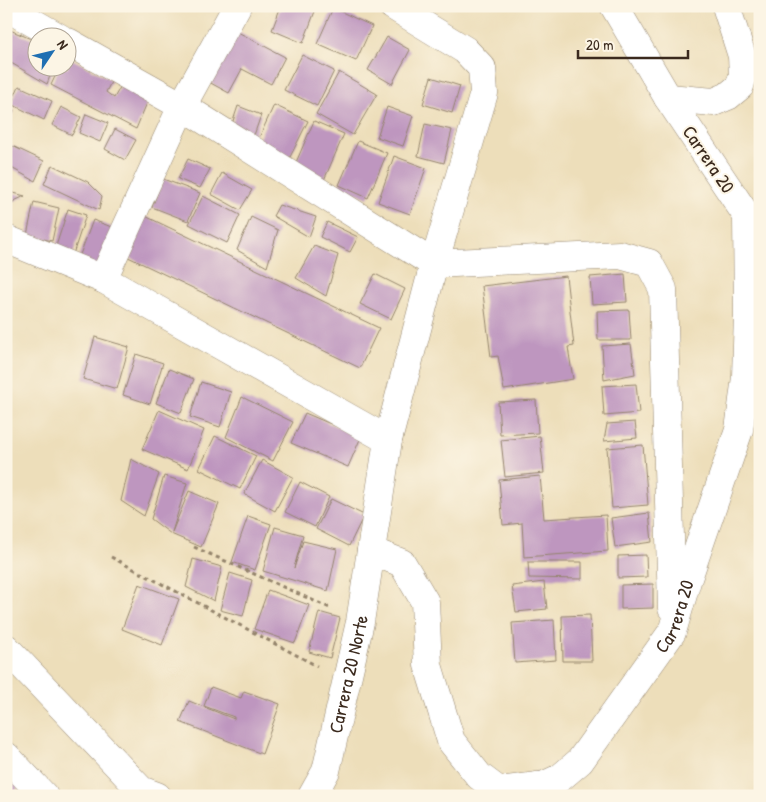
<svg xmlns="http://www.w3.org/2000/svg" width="766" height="802" font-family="'Patrick Hand',sans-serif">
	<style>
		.building { fill: #be96bf }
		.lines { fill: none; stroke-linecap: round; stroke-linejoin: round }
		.minor-casing { stroke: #94846c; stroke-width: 29 }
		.path { stroke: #94846c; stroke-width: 3; stroke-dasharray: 4 4; stroke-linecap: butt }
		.minor { stroke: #fff; stroke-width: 28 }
		.labels { text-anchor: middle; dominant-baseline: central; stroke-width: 4; stroke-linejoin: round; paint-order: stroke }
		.street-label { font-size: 19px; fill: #3b2a1e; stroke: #fcf5e5 }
	</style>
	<rect width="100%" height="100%" fill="#fcf5e5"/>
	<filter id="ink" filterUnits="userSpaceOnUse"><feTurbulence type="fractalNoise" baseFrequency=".02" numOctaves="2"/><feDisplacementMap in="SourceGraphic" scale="10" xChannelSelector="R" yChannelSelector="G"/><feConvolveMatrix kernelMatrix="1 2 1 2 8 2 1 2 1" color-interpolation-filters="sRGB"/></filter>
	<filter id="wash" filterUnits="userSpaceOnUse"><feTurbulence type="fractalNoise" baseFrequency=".0096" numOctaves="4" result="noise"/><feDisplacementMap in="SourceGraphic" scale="20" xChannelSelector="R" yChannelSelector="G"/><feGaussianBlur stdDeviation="1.12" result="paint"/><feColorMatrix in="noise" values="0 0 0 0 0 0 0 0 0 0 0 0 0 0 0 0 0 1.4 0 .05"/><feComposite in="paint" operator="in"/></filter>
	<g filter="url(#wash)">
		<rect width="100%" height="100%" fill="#eddeba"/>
		<g id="blocks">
			<!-- building -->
			<path class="building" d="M281 6H317L303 43 272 30Z
				M333 8 372 26 356 61 317 44Z
				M10 30 38 42V68H53L47 84 6 60V39Z
				M234 30 285 57 271 84 242 69 229 93 207 81Z
				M387 37 410 50 392 84 368 70Z
				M302 55 334 71 317 106 284 90Z
				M68 57 112 80 106 92 114 98 123 82 149 98 136 129 51 85 59 68H68Z
				M339 72 377 94 353 135 316 114Z
				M431 77 460 86 452 113 423 104Z
				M19 86 52 101 44 120 11 104Z
				M274 105 308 121 286 165 254 149Z
				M238 106 261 115 251 144 229 133Z
				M6 107 14 110 6 128Z
				M61 107 81 117 72 135 52 125Z
				M387 107 413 116 403 146 377 137Z
				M86 114 108 123 100 142 79 133Z
				M314 121 344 134 324 180 294 167Z
				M425 124 452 130 444 163 418 156Z
				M115 129 136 140 125 160 105 149Z
				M358 141 387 153 368 198 339 185Z
				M6 143 44 161 35 181 6 165Z
				M394 156 426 168 410 214 378 202Z
				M188 159 210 169 200 188 178 179Z
				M52 165 88 182 102 196 99 210 44 184Z
				M222 173 252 190 240 210 211 194Z
				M163 179 200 193 188 221 152 207Z
				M6 191 25 196 14 201 6 211Z
				M203 196 240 215 227 243 189 224Z
				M34 202 59 208 52 241 27 235Z
				M279 205 316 217 309 237 273 216Z
				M68 209 86 215 73 254 55 249Z
				M143 215 379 328 360 368 124 255Z
				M251 217 278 230 267 267 237 250Z
				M93 220 117 229 103 270 78 260Z
				M327 222 358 237 350 252 320 237Z
				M314 246 338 255 326 296 296 278Z
				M375 274 405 289 391 319 360 304Z
				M625 274 627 302 592 304 590 277Z
				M566 276 574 346 568 347 573 379 504 390 498 356 491 357 482 286Z
				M629 310 631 340H598L597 311Z
				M95 337 129 347 117 389 83 379Z
				M631 344 635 374 604 380 602 346Z
				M136 354 163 363 150 404 123 395Z
				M169 369 194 379 181 413 156 403Z
				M201 382 231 392 220 427 190 417Z
				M636 384 639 413 604 416 602 386Z
				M242 397 293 422 273 461 226 437Z
				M536 400 538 433 500 435 498 402Z
				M159 410 204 430 188 469 142 449Z
				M305 413 361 437 348 467 291 443Z
				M635 422 637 438 604 441 607 424Z
				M215 436 256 456 240 489 199 469Z
				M540 436 544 473 505 477 501 440Z
				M643 445 648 505 612 508 607 448Z
				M131 459 159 474 144 516 121 501Z
				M262 460 293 477 275 511 244 494Z
				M164 476 187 483 172 532 189 491 219 504 201 547 171 534 151 519Z
				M540 476 544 519 606 515 608 551 524 557 522 523 503 525 499 480Z
				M300 482 329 497 315 527 285 512Z
				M331 499 364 515 349 546 316 529Z
				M649 513 652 542 615 547 611 518Z
				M248 516 271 524 255 570 232 562Z
				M275 527 303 535 294 568 303 541 337 549 328 591 263 571Z
				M646 555 647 577 618 578V556Z
				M193 559 222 567 214 601 186 587Z
				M528 562H582V579L529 578Z
				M230 573 252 580 243 616 220 610Z
				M544 582 547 609 516 612 512 586Z
				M139 584 179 599 162 645 122 629Z
				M653 584V608L621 609V585Z
				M268 590 309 605 295 643 254 629Z
				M319 612 340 618 330 658 309 652Z
				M590 615 592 661H563L562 616Z
				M554 620 556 660 515 663 512 623Z
				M211 687 241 698 244 691 280 704 262 754 180 722 189 701 234 719V717L204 706Z
				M6 774 19 787 11 796H6Z"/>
		</g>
	</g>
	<g filter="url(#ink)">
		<use href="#blocks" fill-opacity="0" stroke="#94846c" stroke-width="1"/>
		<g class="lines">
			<defs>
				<g id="minor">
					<path d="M6 7 60 38"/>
					<path d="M68 42 182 106 434 264 620 255 649 263 663 289 672 608"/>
					<path d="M668 98 714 102 728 96 740 86 743 75 742 56 726 6"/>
					<path d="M6 239 103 279 388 440"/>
					<path d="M103 279 182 106 237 6"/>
					<path id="s1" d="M371 551 402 563 425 602 428 665 451 741 479 776 499 791 545 785 560 778 580 761 672 632 687 581 739 430 746 377 748 314 747 216 668 98 614 6"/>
					<path d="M6 648 141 790 157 796"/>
					<path d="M6 756 44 796"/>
					<path id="s2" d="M312 796 326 771 360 622 388 440 434 264 484 93 482 68 465 50 393 6"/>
				</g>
			</defs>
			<!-- minor casing -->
			<use href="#minor" class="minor-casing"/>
			<!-- path -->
			<path class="path" d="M194 547 330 608
				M111 557 317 666"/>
			<!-- minor -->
			<use href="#minor" class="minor"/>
		</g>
	</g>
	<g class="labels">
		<!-- street labels -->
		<g class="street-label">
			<text transform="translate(709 159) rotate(56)">Carrera 20</text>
			<text stroke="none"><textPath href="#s1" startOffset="554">Carrera 20</textPath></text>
			<text stroke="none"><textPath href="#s2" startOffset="128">Carrera 20 Norte</textPath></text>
		</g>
	</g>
	<!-- margin -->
	<rect width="766" height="802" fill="none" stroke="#fcf5e5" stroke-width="25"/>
	<!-- north arrow -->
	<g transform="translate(52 52) rotate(55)"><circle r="24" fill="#fcf5e5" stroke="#afa495"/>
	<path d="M0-4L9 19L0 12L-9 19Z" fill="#1f6fb2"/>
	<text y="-8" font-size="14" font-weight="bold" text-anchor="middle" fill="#3b2a1e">N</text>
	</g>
	<!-- scale -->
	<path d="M578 50v8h110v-8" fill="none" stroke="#3b2a1e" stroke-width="2.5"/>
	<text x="586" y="50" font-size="15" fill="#3b2a1e" stroke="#fcf5e5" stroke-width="4" paint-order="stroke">20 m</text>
</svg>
